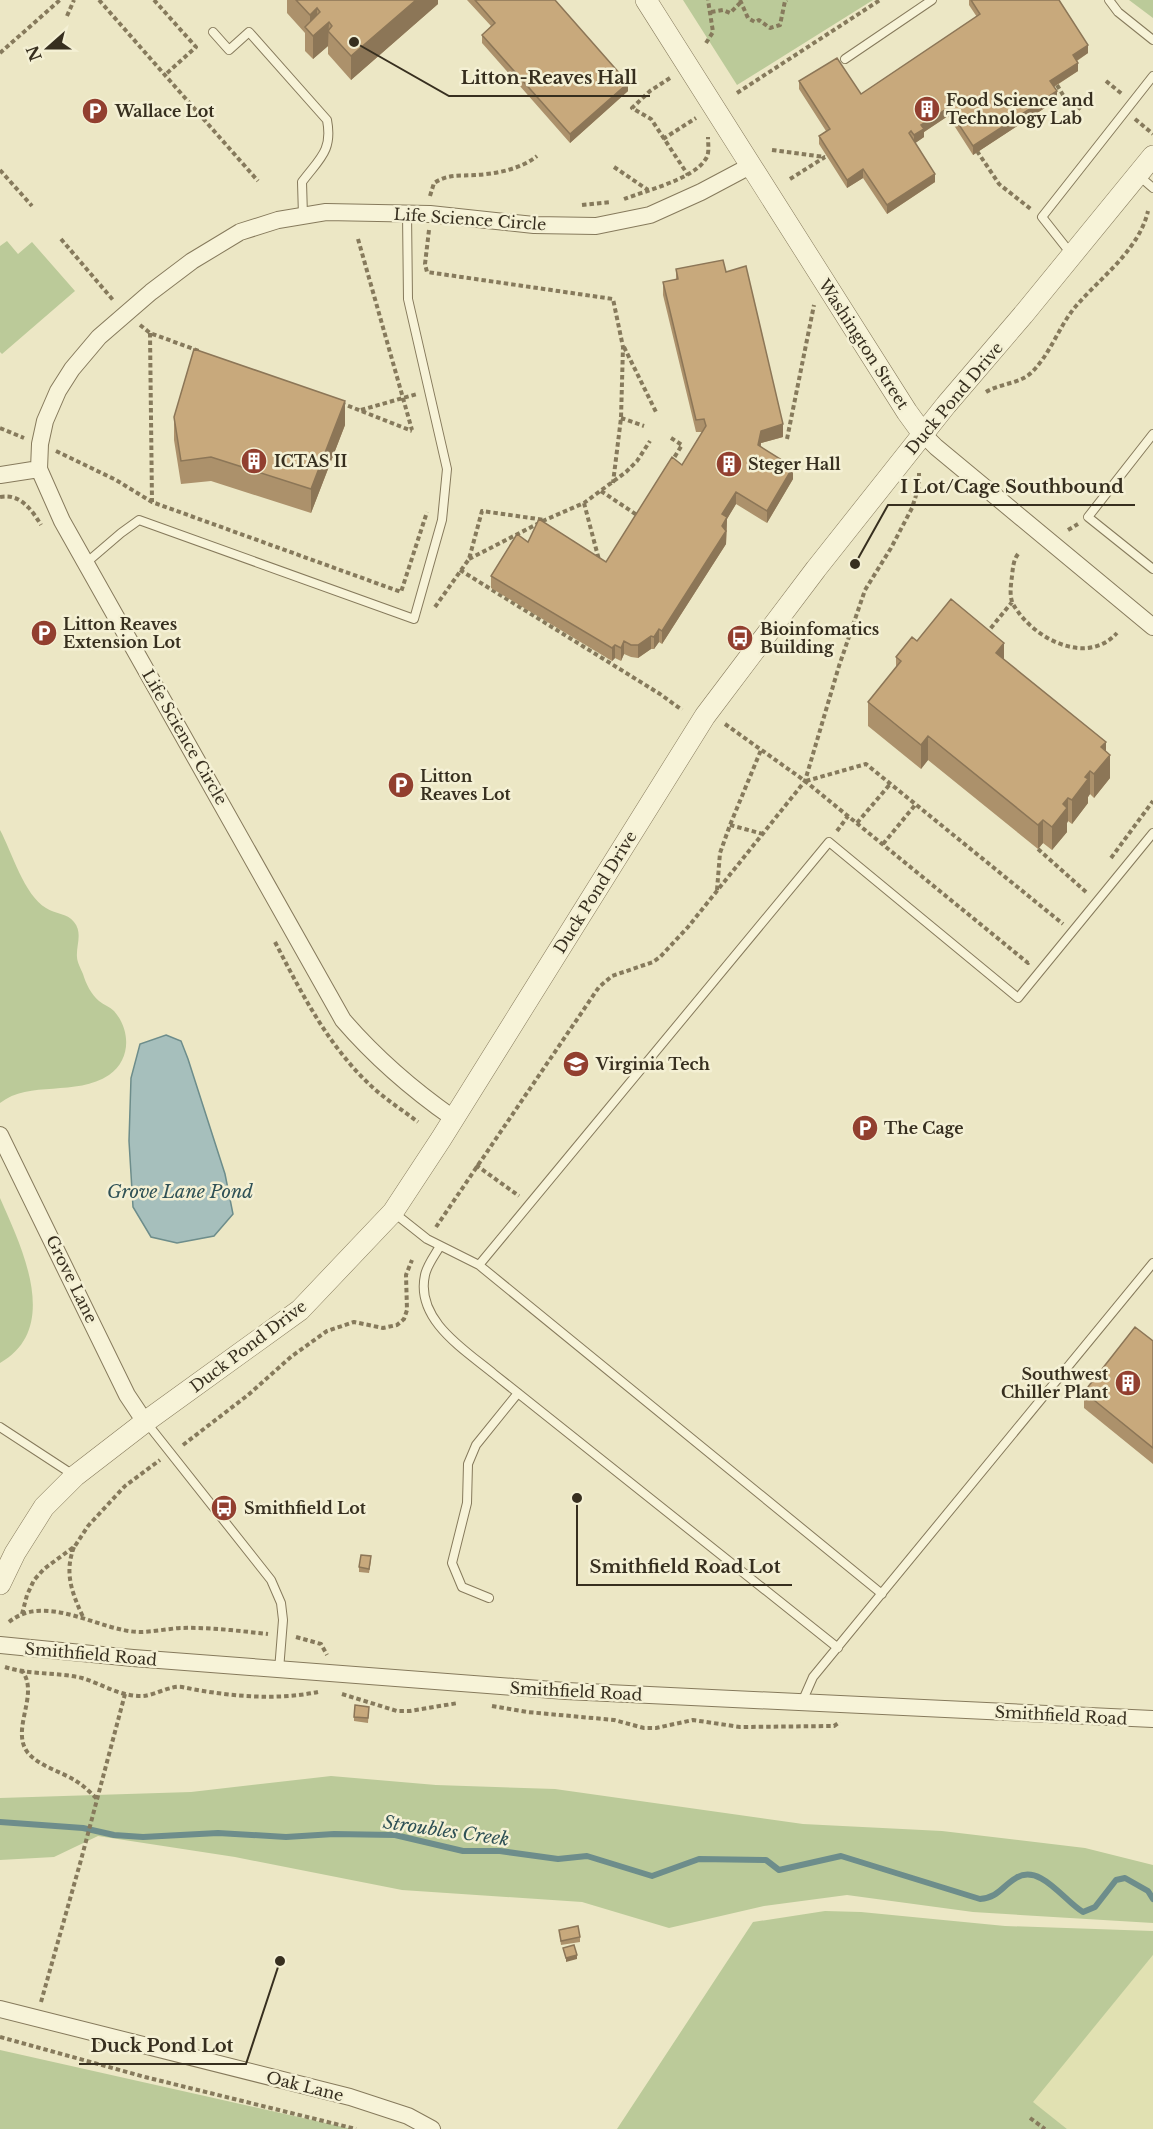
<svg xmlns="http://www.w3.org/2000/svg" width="1153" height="2129" font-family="'Libre Baskerville',serif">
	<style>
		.farmland { fill: #e1e1b2 }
		.green { fill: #bbca99 }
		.water { fill: #a6bfbc; stroke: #6d8d8b; stroke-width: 1.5 }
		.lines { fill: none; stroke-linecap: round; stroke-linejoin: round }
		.stream { stroke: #6d8d8b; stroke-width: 6 }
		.service-casing { stroke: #867a5c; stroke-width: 10 }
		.minor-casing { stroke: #867a5c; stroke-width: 18 }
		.tertiary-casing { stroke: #867a5c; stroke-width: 22 }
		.path { stroke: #867a5c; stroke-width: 4; stroke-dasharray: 4.5 3; stroke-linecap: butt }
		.service { stroke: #f7f3d8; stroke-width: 8 }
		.minor { stroke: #f7f3d8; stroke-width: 16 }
		.tertiary { stroke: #f7f3d8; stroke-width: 21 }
		.wall { fill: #ac916b }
		.shaded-wall { fill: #8c7657 }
		.building { fill: #c8a97c; stroke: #8c7657; stroke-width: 1.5 }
		.labels { text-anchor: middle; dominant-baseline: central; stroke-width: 5; stroke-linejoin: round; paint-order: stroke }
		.poi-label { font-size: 16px; font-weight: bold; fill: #372f1f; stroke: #f4f0d4; text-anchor: start }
		.street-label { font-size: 16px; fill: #372f1f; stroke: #f4f0d4 }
		.water-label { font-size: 18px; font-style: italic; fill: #2f5156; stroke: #f4f0d4 }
		.leader { fill: none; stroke: #372f1f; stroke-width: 2 }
		.callout-dot { fill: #372f1f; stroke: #f4f0d4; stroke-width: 2 }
		.callout-label { font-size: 18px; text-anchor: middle; font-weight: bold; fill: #372f1f; stroke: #f4f0d4; stroke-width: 5; stroke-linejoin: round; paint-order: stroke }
	</style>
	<rect width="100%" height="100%" fill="#ece7c5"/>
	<!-- farmland -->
	<path class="farmland" d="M1153 1955V2129H1067L1032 2102Z"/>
	<!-- green -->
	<path class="green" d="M683 0H873L737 85Z
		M1129 0H1153V18Z
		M7 241 18 254 32 242 75 291 2 354 0 352V246Z
		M0 830C12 852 24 895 46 908 55 914 67 913 74 922 83 933 76 945 77 957 77 962 81 969 83 974 86 984 91 994 99 1001 104 1005 110 1007 114 1011 131 1030 131 1060 109 1075 76 1097 29 1080 0 1103Z
		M0 1198C21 1246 62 1328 0 1363Z
		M331 1776 436 1785 555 1789 803 1824 942 1831 1085 1848 1153 1865V1923L973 1912 847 1895 764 1906 669 1928 582 1902 402 1890 235 1857 98 1836 54 1857 0 1860V1798L191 1792Z
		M825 1911 861 1912 1005 1926 1153 1931V1955L1033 2102 1067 2129H617L753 1922Z
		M0 2050 352 2129H0Z"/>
	<!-- water -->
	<path class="water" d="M166 1035 181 1041 188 1059 225 1174 233 1214 214 1236 177 1243 151 1237 133 1207 129 1141 131 1078 140 1044Z"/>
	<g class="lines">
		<!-- stream -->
		<path class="stream" d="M0 1822 83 1828 114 1835 143 1837 218 1833 286 1837 334 1834 395 1835 463 1851H500L558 1859 587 1856 652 1876 699 1859 766 1860 779 1870 841 1856 980 1899C999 1897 1001 1887 1016 1878 1040 1863 1064 1901 1083 1912L1095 1907 1116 1880 1125 1878 1148 1891 1153 1899"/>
		<defs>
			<path id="service" d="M1109 0 1118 12 1153 40
				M213 32 229 50 249 32 327 120C333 151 319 159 302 182L303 216
				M845 59 932 0
				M1138 175 1153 188
				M1072 255 1042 217 1153 76
				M1153 434 1088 517 1153 569
				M86 563 121 533 139 520 414 619 442 520 447 469 408 299 407 213
				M393 1212 427 1239 479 1265
				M440 1246C435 1255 427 1265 425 1275 415 1320 465 1350 494 1374L838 1648
				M146 1422 271 1580 281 1603 283 1620 279 1670
				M0 1427 75 1476
				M882 1594 479 1265 829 842 1018 998 1153 833
				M489 1598 462 1587 452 1563 467 1503 468 1464 476 1445 518 1393
				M802 1702 813 1677 1153 1263"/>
			<path id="minor" d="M923 434 936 447 1153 627
				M0 475 39 469
				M453 1118C413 1090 375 1057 343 1020L62 521 39 469 40 444 45 421 58 391 72 369 99 337 151 292 192 261 240 232 278 220 326 212 430 214 534 225 596 226 650 215 701 192 750 166
				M0 1135 127 1395 145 1422
				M0 1645 133 1658 566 1691 1153 1719
				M0 2009 350 2097 408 2116 432 2129"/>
			<path id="tertiary" d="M646 0 907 412 923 434
				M0 1584 15 1553 44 1507 75 1476 145 1422 300 1310 393 1212 441 1139 705 716 816 569 946 405 1023 315 1153 156"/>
		</defs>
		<!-- service casing -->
		<use href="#service" class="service-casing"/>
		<!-- minor casing -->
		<use href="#minor" class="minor-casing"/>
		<!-- tertiary casing -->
		<use href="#tertiary" class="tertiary-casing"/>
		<!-- path -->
		<path class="path" d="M99 0 258 181
			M154 0 196 47 165 75
			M740 0 748 18 755 22 759 20 770 28 780 25 785 1 787 0
			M711 12 723 10 730 13 741 2
			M67 16 74 0
			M706 43 713 32 708 0
			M0 53 60 0
			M670 78 650 91 632 108 651 119 688 175
			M1106 81 1122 94
			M1057 85 1063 95 1083 111
			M737 93 880 0
			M1135 119 1153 134
			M663 139 696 118
			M772 150 825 157
			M977 151 999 184 1032 210
			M614 167 648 190
			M0 170 32 206
			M790 179 825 157
			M430 196 434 183C448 174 459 176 475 175 496 174 521 169 537 156
			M624 199C645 191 693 179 705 160 710 154 708 145 708 137
			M582 205 611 202
			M429 230 425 264 427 272 613 299 623 347 621 418 613 483
			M61 239 113 300 112 301
			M358 239 412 430
			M140 325 150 333 199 351
			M150 333 152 502
			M624 347 657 414
			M986 392C1001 383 1020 384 1032 372 1051 353 1059 326 1076 306 1101 277 1139 250 1148 211
			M341 403 412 431
			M361 410 417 394
			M621 418 644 426
			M0 428 24 438
			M671 438 682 445 672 461
			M787 439 814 305
			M56 451 116 480 152 502 401 592 427 512
			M601 491 637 515
			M0 497C20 493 32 510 41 525
			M584 503 599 560
			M1068 530 1078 524
			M1018 554C1013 561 1013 568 1012 576 1011 584 1009 596 1013 604 1032 638 1086 667 1117 633
			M469 559 545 520 584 503 626 472 637 461 650 441
			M460 570 660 694 682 710
			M435 607 469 559 482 511 545 520
			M986 634 1012 602
			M725 724 805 781 1028 963 1030 961
			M806 781 866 764 1063 924
			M857 823 891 783
			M730 825 763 834
			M837 831 848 816
			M883 844 916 804
			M1038 849 1086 892
			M1111 858 1153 801
			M717 890 720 853 730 825 761 750
			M275 942C301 992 326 1042 367 1082 382 1097 401 1109 418 1122
			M476 1165 519 1196
			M436 1227 599 987 612 976 653 962 660 957 688 927 805 781 839 666 865 590 891 548 912 508 919 486V473
			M183 1445 248 1395 292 1356 327 1331 354 1322 383 1328 397 1325 404 1319 407 1310 406 1275 412 1260
			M74 1547C64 1573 72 1593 83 1617
			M22 1614 27 1595 34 1580 44 1569 75 1546 88 1526 125 1486 160 1460
			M9 1622C46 1592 99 1631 139 1632 152 1632 166 1629 180 1628 209 1627 239 1631 268 1634
			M296 1637 321 1644 327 1655
			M5 1667C30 1675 57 1672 82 1678 102 1684 121 1697 143 1696 155 1695 172 1685 182 1687 226 1696 274 1701 318 1692
			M20 1671 23 1672C39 1696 10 1730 28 1753 39 1766 62 1772 76 1781 84 1786 91 1793 97 1799
			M342 1694 397 1711H410L458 1703
			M492 1706 527 1712 614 1720 644 1728H656L693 1720 740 1727 834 1726 840 1722
			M41 2002 81 1860 125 1694
			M0 2037 145 2077 356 2129
			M1030 2118 1045 2129"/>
		<!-- service -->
		<use href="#service" class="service"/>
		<!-- minor -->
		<use href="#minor" class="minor"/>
		<!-- tertiary -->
		<use href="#tertiary" class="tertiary"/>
	</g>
	<!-- wall -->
	<path class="wall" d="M287 0H438V4L351 80 328 54V46L313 59 305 51V33L287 13Z
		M467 0H555L628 91 570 143 482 43V35L491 26Z
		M969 0H1059L1088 53 1077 61 1078 71 1054 87 1057 100 973 155 948 116 924 132V137L915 143 935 182 887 214 863 178 847 188 819 144V136L826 131 799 89V81L861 94 977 17 969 5Z
		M676 269 726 272 783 437 761 443V447L793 479 767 523 736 504 727 519 726 544 662 644 659 642 654 649H651L638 658 631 657 624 654 621 661 615 658 612 661 491 588V576L528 542 606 562 682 465 702 432H696L663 295V282L676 280Z
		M174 417 345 425 311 513 211 481 181 484 174 440Z
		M917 641 1004 659 1106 751 1110 778 1094 798 1090 794 1088 797V803L1072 824 1068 821 1067 823V832L1052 850 1043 843 1038 849 928 760 921 769 868 726V702L896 667V657Z
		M1153 1341V1464L1084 1408V1392Z
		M371 1560 369 1573 359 1572V1567Z
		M369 1707 368 1723 354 1721V1717Z
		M559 1930 580 1937V1942L561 1945Z"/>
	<!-- shaded-wall -->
	<path class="shaded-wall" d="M416 0H438V4L351 80V56Z
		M317 8V32H310V15Z
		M329 22 328 46 313 59V36Z
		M1088 45V53L1073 63V55Z
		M1078 63V71L1050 89V81Z
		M628 83V91L570 143V134Z
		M1057 91V100L973 155V146Z
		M948 108V116L924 132V137L914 144V135L921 125Z
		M863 169V178L847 188V180Z
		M935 174V182L887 214V205Z
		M345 401V425L311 513V489Z
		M783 424V437L761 443 758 458V445L761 431Z
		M793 467V479L767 523V511Z
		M736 492V504L727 519 726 544 662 644V631L722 514Z
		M659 629V642L654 649V637Z
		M651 636V649L638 658V645Z
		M624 641V654L621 661V648Z
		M1004 643V667L996 653Z
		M615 645V658L612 661V648Z
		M928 736V760L921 769V745Z
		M1106 742V760L1110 755V778L1094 798V774L1101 747Z
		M1090 771V794L1088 797V803L1072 824V800L1085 777Z
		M1068 798V821L1067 823V832L1052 850V827L1063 804Z
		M1043 820V843L1038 849V825Z
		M577 1955V1959L566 1962V1958Z"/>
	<!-- building -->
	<path class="building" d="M296 0H416L351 56 328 31 332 26 329 22 313 36 305 27 320 12 317 8 310 15Z
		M475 0H555L628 83 570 134 482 35 495 23Z
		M971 0H1059L1088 45 1073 55 1078 63 1050 81 1057 91 973 146 948 108 921 125 924 129 914 135 911 131 909 133 935 174 887 205 863 169 847 180 819 136 830 129 799 81 837 58 861 94 980 14Z
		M723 260 726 272 746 266 783 424 761 431 758 445 793 467 767 511 736 492 722 514 727 517 722 526 726 531 662 631 659 629 654 637 651 636 638 645H631L624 641 621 648 615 645 612 648 491 576 517 534 528 542 539 519 606 562 672 457 682 465 706 426 704 419 696 420 663 282 678 279 676 269Z
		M194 349 345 401 311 489 211 457 181 461 174 417Z
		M951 599 1004 643 996 653 1106 742 1101 747 1110 755 1094 774 1090 771 1085 777 1088 779 1072 800 1068 798 1063 804 1067 808 1052 827 1043 820 1038 825 928 736 921 745 868 702 901 661 896 657 912 637 917 641Z
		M1135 1327 1153 1341V1448L1084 1392Z
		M361 1555 371 1556 369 1569 359 1567Z
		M355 1705 369 1707 368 1718 354 1717Z
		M578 1926 580 1937 561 1941 559 1930Z
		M574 1945 577 1955 566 1958 563 1948Z"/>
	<!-- icons -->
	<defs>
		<symbol id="building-disc" viewBox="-11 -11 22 22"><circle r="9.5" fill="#923f2f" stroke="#f4f0d4"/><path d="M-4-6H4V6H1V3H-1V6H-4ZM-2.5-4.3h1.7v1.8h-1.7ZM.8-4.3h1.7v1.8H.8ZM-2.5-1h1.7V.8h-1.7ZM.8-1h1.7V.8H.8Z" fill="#fff"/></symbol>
		<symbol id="parking-disc" viewBox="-11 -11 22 22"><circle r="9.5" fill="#923f2f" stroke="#f4f0d4"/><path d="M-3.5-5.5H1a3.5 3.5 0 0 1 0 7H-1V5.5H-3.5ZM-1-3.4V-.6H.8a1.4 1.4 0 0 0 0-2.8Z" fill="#fff"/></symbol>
		<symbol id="bus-disc" viewBox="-11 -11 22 22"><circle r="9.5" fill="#923f2f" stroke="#f4f0d4"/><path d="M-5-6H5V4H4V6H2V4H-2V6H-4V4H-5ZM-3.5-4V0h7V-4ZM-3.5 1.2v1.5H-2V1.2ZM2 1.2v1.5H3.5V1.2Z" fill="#fff"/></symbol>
		<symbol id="university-disc" viewBox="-11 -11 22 22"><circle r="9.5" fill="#923f2f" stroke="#f4f0d4"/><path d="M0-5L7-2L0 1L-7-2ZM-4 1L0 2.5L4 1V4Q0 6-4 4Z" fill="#fff"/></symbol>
	</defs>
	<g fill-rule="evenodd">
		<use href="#building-disc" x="912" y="94" width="30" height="30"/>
		<use href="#parking-disc" x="80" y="96" width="30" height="30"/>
		<use href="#building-disc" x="239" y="446" width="30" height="30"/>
		<use href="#building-disc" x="714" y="449" width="30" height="30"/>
		<use href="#parking-disc" x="29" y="618" width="30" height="30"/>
		<use href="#bus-disc" x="725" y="623" width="30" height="30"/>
		<use href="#parking-disc" x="386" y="770" width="30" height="30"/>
		<use href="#university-disc" x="561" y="1049" width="30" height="30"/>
		<use href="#parking-disc" x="850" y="1113" width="30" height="30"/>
		<use href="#building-disc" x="1113" y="1368" width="30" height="30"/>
		<use href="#bus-disc" x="209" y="1493" width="30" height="30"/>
	</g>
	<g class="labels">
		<!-- poi labels -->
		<g class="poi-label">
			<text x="946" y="100">Food Science and<tspan x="946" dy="18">Technology Lab</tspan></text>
			<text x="115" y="111">Wallace Lot</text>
			<text x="274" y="461">ICTAS II</text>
			<text x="748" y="464">Steger Hall</text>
			<text x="63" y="624">Litton Reaves<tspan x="63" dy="18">Extension Lot</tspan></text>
			<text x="760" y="629">Bioinfomatics<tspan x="760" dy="18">Building</tspan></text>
			<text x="420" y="776">Litton<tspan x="420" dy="18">Reaves Lot</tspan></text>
			<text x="596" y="1064">Virginia Tech</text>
			<text x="884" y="1128">The Cage</text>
			<text x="1108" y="1374" text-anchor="end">Southwest<tspan x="1108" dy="18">Chiller Plant</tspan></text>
			<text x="244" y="1508">Smithfield Lot</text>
		</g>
		<!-- street labels -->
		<g class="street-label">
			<text transform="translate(470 219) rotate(4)">Life Science Circle</text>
			<text transform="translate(864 344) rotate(57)">Washington Street</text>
			<text transform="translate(954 398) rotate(-50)">Duck Pond Drive</text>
			<text transform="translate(185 737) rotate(60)">Life Science Circle</text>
			<text transform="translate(595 892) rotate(-58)">Duck Pond Drive</text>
			<text transform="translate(72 1279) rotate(64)">Grove Lane</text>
			<text transform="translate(248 1346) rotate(-37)">Duck Pond Drive</text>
			<text transform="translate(91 1654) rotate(5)">Smithfield Road</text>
			<text transform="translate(576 1691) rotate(3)">Smithfield Road</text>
			<text transform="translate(1061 1715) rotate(3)">Smithfield Road</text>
			<text transform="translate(305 2086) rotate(14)">Oak Lane</text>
		</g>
		<!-- water labels -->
		<g class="water-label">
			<text x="180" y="1192">Grove Lane Pond</text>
			<text transform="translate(446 1831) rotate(8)">Stroubles Creek</text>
		</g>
	</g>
	<!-- callouts -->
	<path class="leader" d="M354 42L449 96H650M855 564L888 505H1135M577 1498L577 1585H792M280 1961L246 2064H79"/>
	<g class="callout-dot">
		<circle cx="354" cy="42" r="6"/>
		<circle cx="855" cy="564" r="6"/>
		<circle cx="577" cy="1498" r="6"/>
		<circle cx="280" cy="1961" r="6"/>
	</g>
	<g class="callout-label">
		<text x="549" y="84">Litton-Reaves Hall</text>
		<text x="1012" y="493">I Lot/Cage Southbound</text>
		<text x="685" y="1573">Smithfield Road Lot</text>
		<text x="162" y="2052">Duck Pond Lot</text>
	</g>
	<!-- north arrow -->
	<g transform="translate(48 48) rotate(249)" stroke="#f4f0d4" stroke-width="4.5" paint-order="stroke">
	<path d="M0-4.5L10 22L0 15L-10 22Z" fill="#372f1f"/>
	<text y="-9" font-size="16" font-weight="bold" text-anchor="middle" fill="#372f1f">N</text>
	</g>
</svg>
